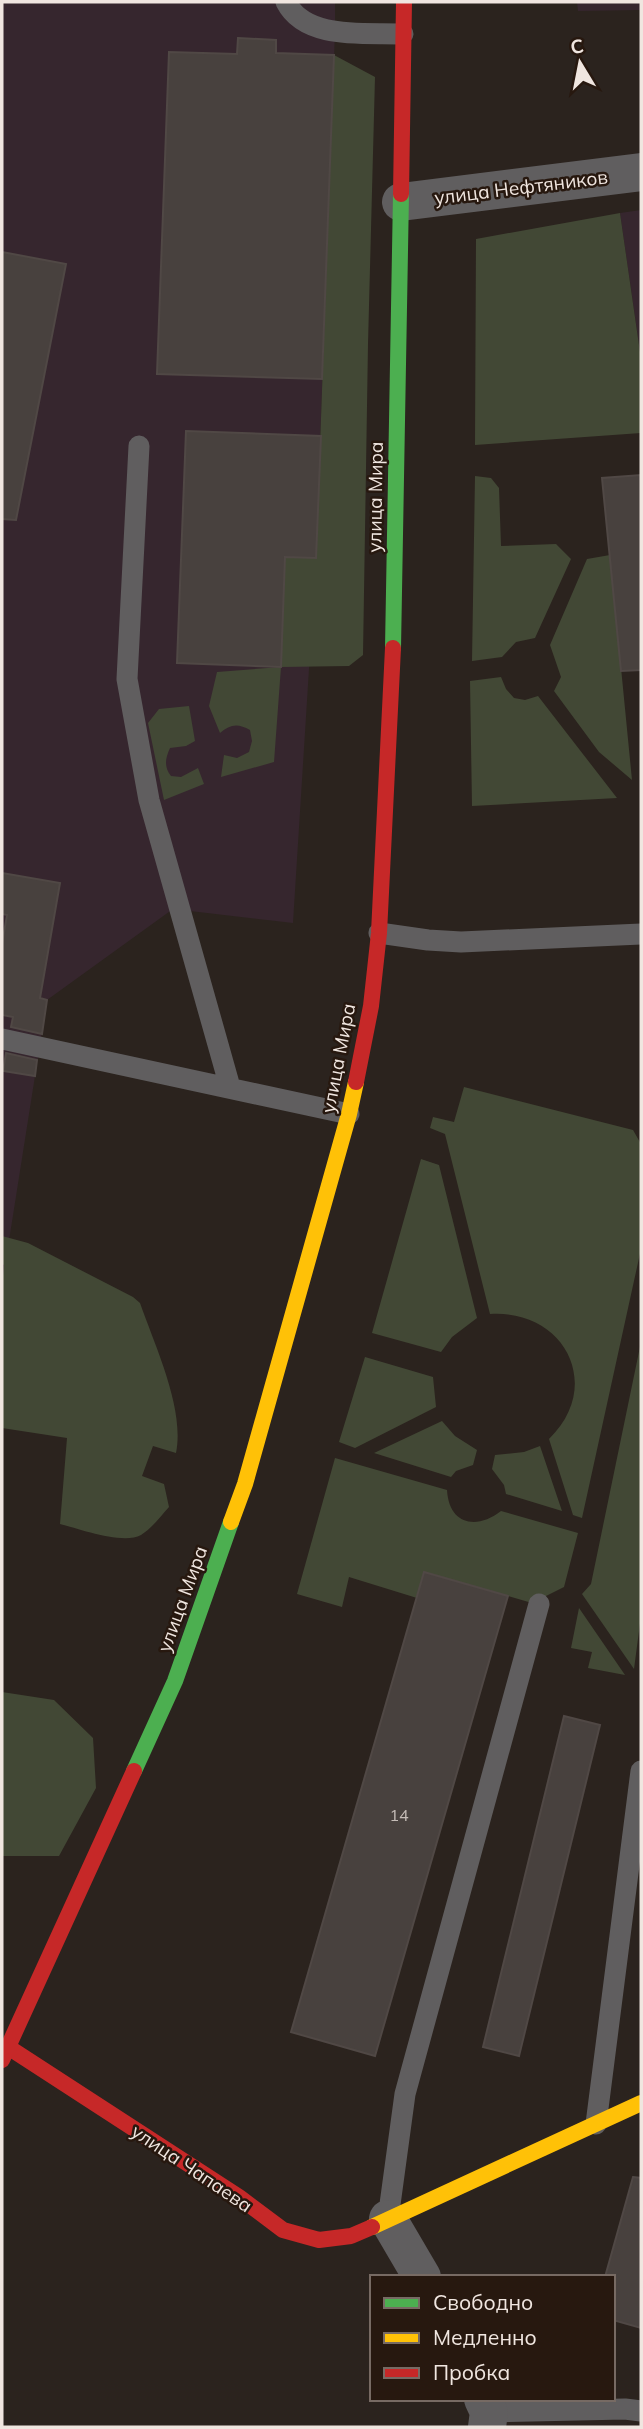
<svg xmlns="http://www.w3.org/2000/svg" width="643" height="2429" font-family="Mulish,sans-serif">
	<style>
		.industrial { fill: #36262e }
		.green { fill: #424835 }
		.building { fill: #48413e; stroke: #504845; stroke-width: 2 }
		.lines { fill: none; stroke-linecap: round; stroke-linejoin: round }
		.lane { stroke: #605e5f; stroke-width: 21 }
		.street { stroke: #605e5f; stroke-width: 38 }
		.fast { stroke: #4caf50; stroke-width: 16 }
		.slow { stroke: #ffc107; stroke-width: 16 }
		.jam { stroke: #c62828; stroke-width: 16 }
		.labels { text-anchor: middle; dominant-baseline: central; stroke-width: 5; stroke-linejoin: round; paint-order: stroke }
		.number-label { font-size: 16px; fill: #c6bdb8 }
		.street-label { font-size: 19px; fill: #f0e6e0; stroke: #27180f }
	</style>
	<rect width="100%" height="100%" fill="#2b231e"/>
	<!-- industrial -->
	<path class="industrial" d="M2 2H335V31L316 558 293 923 173 909 47 1000 2 1285Z
		M577 2H641V10L578 11Z
		M641 210V359L620 213Z"/>
	<!-- green -->
	<path class="green" d="M334 55 375 77 368 344 363 655 349 666 281 667 274 762 221 777 224 755 237 758 249 752 252 741 250 730C238 723 230 724 220 733L209 706 217 672 281 667 285 557 316 558Z
		M620 213 641 359V433L475 445 476 239Z
		M475 476 491 478 499 488 501 546 556 544 571 559 535 638 516 642 502 657 472 661Z
		M610 555 632 780 599 752 554 691 561 677 550 645 587 559Z
		M501 677 506 689 514 698 525 700 538 696 617 798 472 806 470 681Z
		M189 706 195 741 186 746 170 748C165 759 164 767 171 776L181 777 198 768 204 784 164 800 148 723 159 709Z
		M464 1087 633 1130 641 1144V1249L582 1518 573 1515 549 1439C604 1386 565 1309 490 1314L445 1134 430 1128 433 1117 454 1122Z
		M421 1159 439 1165 477 1318 452 1337 441 1352 372 1333Z
		M2 1236 28 1243 133 1297 140 1303C155 1346 185 1409 176 1453L153 1446 142 1476 164 1484 169 1507C160 1517 152 1528 141 1535 123 1545 80 1529 60 1524L67 1438 2 1428V1285L4 1265 2 1264Z
		M641 1342V1616L634 1669 582 1594 591 1584Z
		M365 1357 433 1377 436 1407 355 1448 339 1442Z
		M442 1421 455 1436 477 1450 473 1465 456 1471 451 1477 374 1453Z
		M540 1446 562 1511 506 1494 504 1485 492 1469 495 1455 524 1452Z
		M335 1458 447 1490C449 1525 477 1530 501 1511L578 1533 564 1587 532 1603 425 1572 417 1598 349 1577 342 1607 297 1594Z
		M579 1608 625 1675 588 1668 592 1652 571 1648Z
		M2 1692 54 1700 93 1738 96 1788 59 1856H2Z"/>
	<!-- building -->
	<path class="building" d="M238 38 276 40V53L334 55 322 379 157 374 169 52 237 54Z
		M2 252 66 264 16 520 2 519Z
		M186 431 321 436 316 558 285 557 281 667 177 663Z
		M641 475V670L621 671 602 478Z
		M2 873 60 883 40 998 47 1000 42 1034 11 1027 13 1017 2 1015V944L7 915 2 914Z
		M6 1053 37 1060 35 1076 3 1071Z
		M424 1572 508 1596 375 2056 291 2032Z
		M564 1716 600 1725 519 2056 483 2047Z
		M633 2177 641 2178V2328L613 2320V2277H605Z"/>
	<g class="lines">
		<!-- lane -->
		<path class="lane" d="M286 2C306 41 367 32 403 34
			M139 446 127 679 149 800 230 1087
			M379 933 428 940 461 942 641 934
			M2 1039 349 1114
			M596 2124 641 1771
			M388 2219 405 2094 539 1604
			M489 2412 625 2409 641 2411"/>
		<!-- street -->
		<path class="street" d="M401 202 641 172
			M388 2219 422 2277
			M483 2399 489 2412 487 2427"/>
		<!-- fast -->
		<path class="fast" d="M393 648 401 194
			M134 1771 175 1681 231 1522"/>
		<!-- slow -->
		<path class="slow" d="M231 1522 245 1484 349 1114 356 1082
			M372 2227 641 2103"/>
		<!-- jam -->
		<path class="jam" d="M401 194 404 2
			M356 1082 371 1006 379 933 393 648
			M8 2047 239 2197 283 2230 319 2240 351 2236 372 2227
			M2 2060 134 1771"/>
	</g>
	<g class="labels">
		<!-- number labels -->
		<g class="number-label">
			<text x="399" y="1815">14</text>
		</g>
		<!-- street labels -->
		<g class="street-label">
			<text transform="translate(521 187) rotate(-7)">улица Нефтяников</text>
			<text transform="translate(375 497) rotate(-89)">улица Мира</text>
			<text transform="translate(338 1058) rotate(-79)">улица Мира</text>
			<text transform="translate(182 1599) rotate(-70)">улица Мира</text>
			<text transform="translate(192 2168) rotate(34)">улица Чапаева</text>
		</g>
	</g>
	<!-- border -->
	<rect width="643" height="2429" fill="none" stroke="#f0e6e0" stroke-width="7"/>
	<!-- legend -->
	<rect x="370" y="2275" width="245" height="126" fill="#27180f" stroke="#776a63" stroke-width="2"/>
	<rect x="384" y="2298" width="35" height="10" fill="#4caf50" stroke="#776a63" stroke-width="2"/>
	<text x="433" y="2310" font-size="21" fill="#f0e6e0">Свободно</text>
	<rect x="384" y="2333" width="35" height="10" fill="#ffc107" stroke="#776a63" stroke-width="2"/>
	<text x="433" y="2345" font-size="21" fill="#f0e6e0">Медленно</text>
	<rect x="384" y="2368" width="35" height="10" fill="#c62828" stroke="#776a63" stroke-width="2"/>
	<text x="433" y="2380" font-size="21" fill="#f0e6e0">Пробка</text>
	<!-- north arrow -->
	<g transform="translate(580 63) rotate(350)" stroke="#27180f" stroke-width="5" paint-order="stroke">
	<path d="M0-5L12 26L0 18L-12 26Z" fill="#f0e6e0"/>
	<text y="-10" font-size="19" font-weight="bold" text-anchor="middle" fill="#f0e6e0">С</text>
	</g>
</svg>
